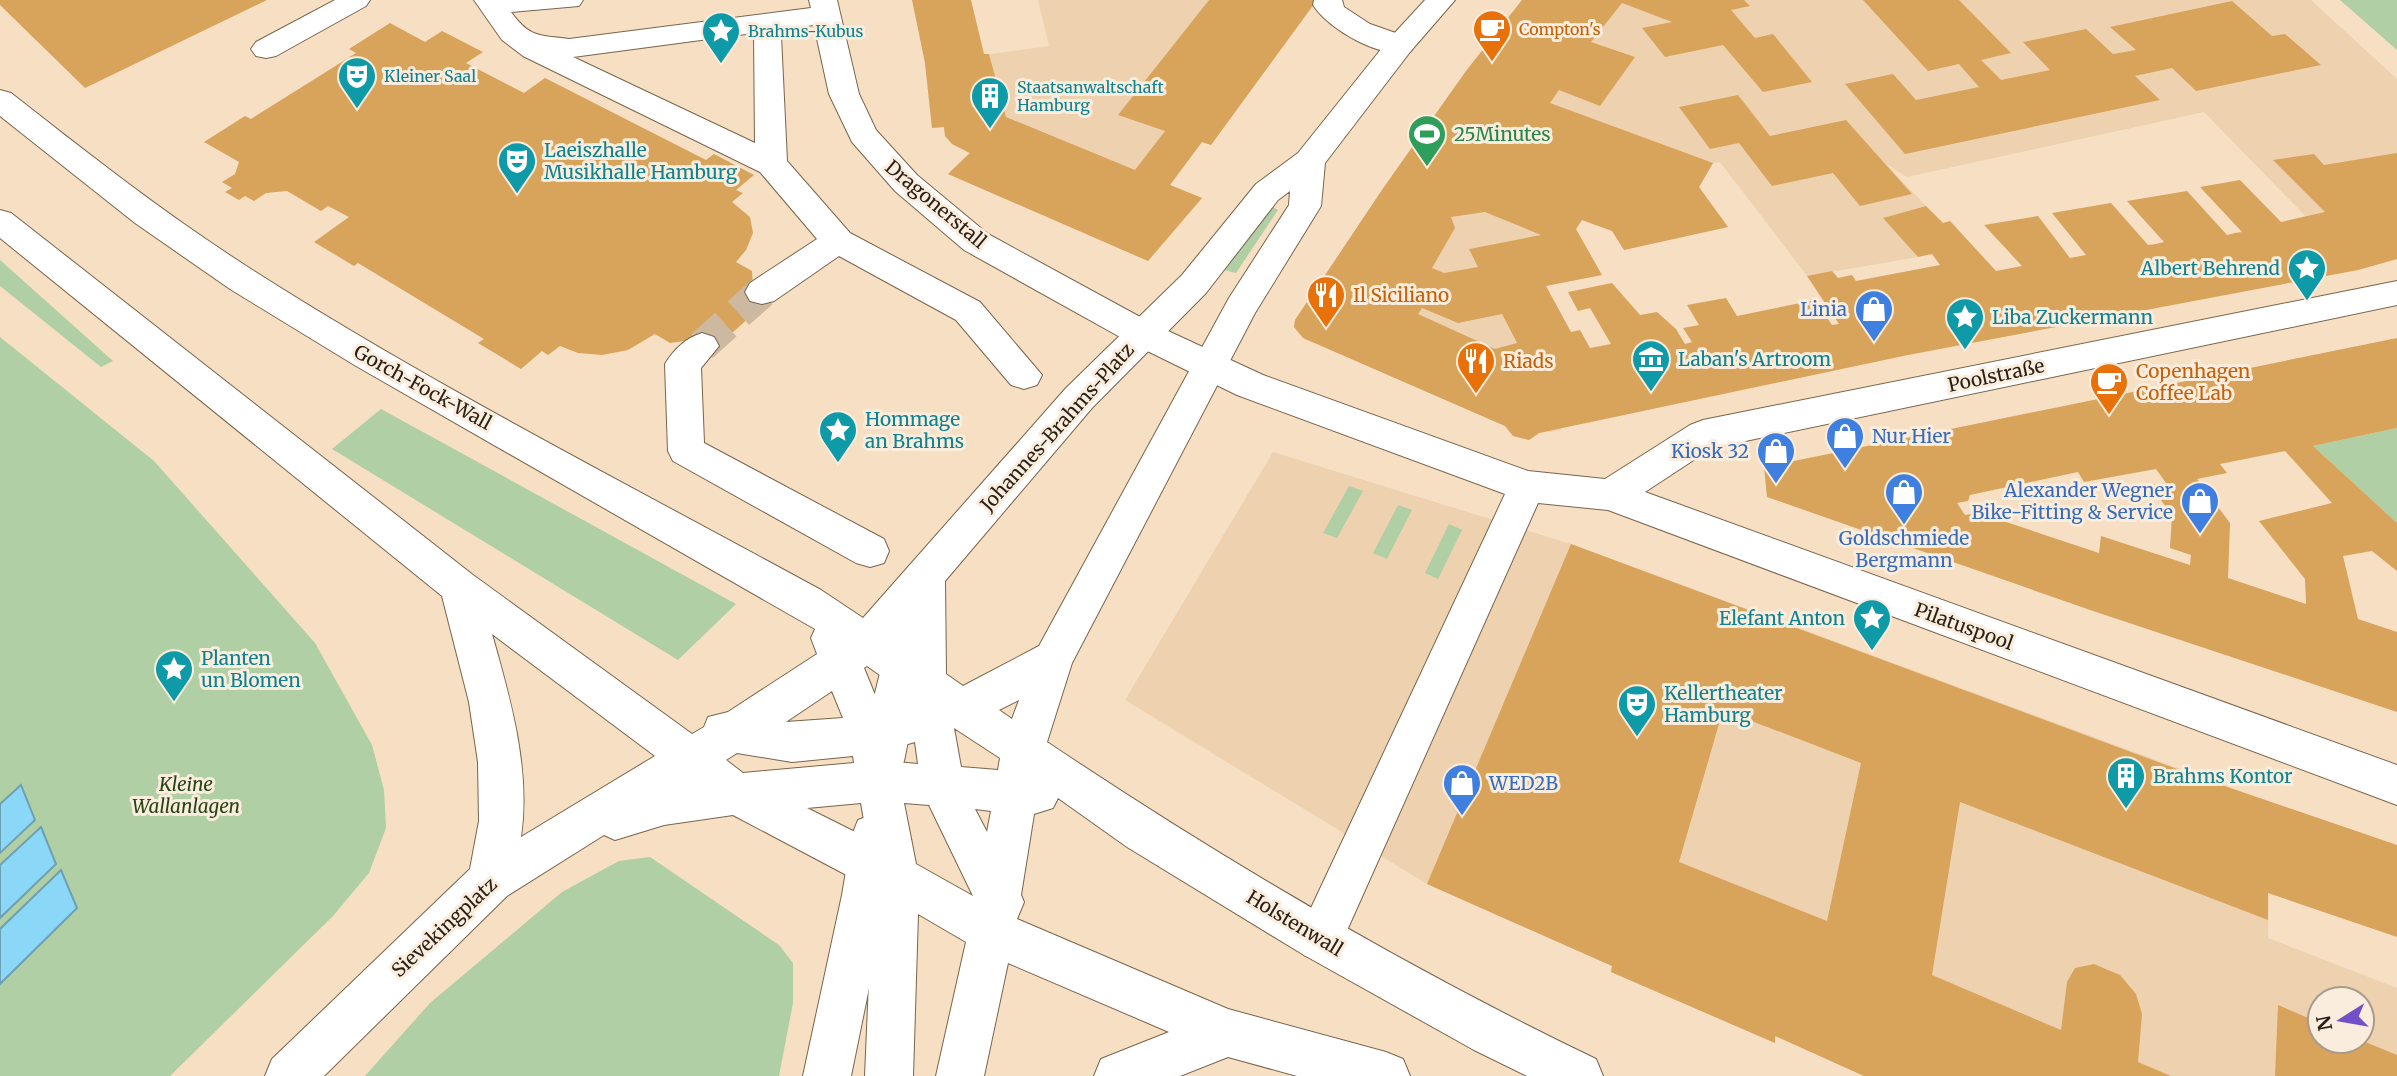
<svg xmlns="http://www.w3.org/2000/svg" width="2397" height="1076" font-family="Merriweather,serif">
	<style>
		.built { fill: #eed2b0; fill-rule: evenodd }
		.green { fill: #b0cfa5 }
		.water { fill: #8bd7f7; stroke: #6da0b3; stroke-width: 2 }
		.building { fill: #d8a35b; fill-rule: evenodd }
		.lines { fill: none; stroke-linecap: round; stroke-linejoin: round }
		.minor-tunnel { stroke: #cdb9a0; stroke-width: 32; stroke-dasharray: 32 17; stroke-linecap: butt }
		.minor-casing { stroke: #79654c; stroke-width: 2 }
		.major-casing { stroke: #79654c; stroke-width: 2 }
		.minor { fill: #fff; fill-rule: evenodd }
		.major { fill: #fff; fill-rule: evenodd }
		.labels { text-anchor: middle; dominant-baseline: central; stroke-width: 6; stroke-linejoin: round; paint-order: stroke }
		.far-food-label { font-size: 16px; fill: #c56008; stroke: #fbeddd; text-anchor: start }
		.far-culture-label { font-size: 16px; fill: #0d838f; stroke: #fbeddd; text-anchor: start }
		.leisure-label { font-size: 19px; fill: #27864d; stroke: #fbeddd; text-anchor: start }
		.culture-label { font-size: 19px; fill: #0d838f; stroke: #fbeddd; text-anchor: start }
		.street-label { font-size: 19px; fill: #281f15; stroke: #fbeddd }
		.food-label { font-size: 19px; fill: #c56008; stroke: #fbeddd; text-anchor: start }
		.shop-label { font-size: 19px; fill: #366cbe; stroke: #fbeddd; text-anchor: end }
		.park-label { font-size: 19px; font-style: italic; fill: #254516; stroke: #fbeddd }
	</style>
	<rect width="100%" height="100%" fill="#f6dfc3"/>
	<!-- built -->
	<path class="built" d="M1038 0H1317L1211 145 1201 142 1170 185 1202 198 1148 261 948 174 969 153 952 144 945 136 944 127 932 128 925 63 1049 46Z
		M1522 0H2311L2397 79V259L2358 270 2204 112 1907 177 1886 164 1926 206 1884 218 1918 257 1807 276 1720 162 1713 163 1699 188 1728 227 1624 250 1612 231 1582 220 1576 229 1469 249 1561 430 1540 433 1529 440 1513 436 1505 426 1303 338 1294 327 1295 320 1384 187 1466 71Z
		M1273 452 1571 544 2270 802 2268 938 2397 988V1076H1864L1776 1036 1775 1043 1754 1034 1611 972 1612 966 1427 884 1125 700ZM2320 999H2362V1041H2320Z"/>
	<!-- green -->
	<path class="green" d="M2340 0H2397V50Z
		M1271 206 1278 210 1236 273 1220 269Z
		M0 260 113 361 101 367 0 286Z
		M0 337 154 461 315 643 372 745 384 790 386 828 369 873 333 916 170 1076H0Z
		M381 409 736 604 678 660 332 449Z
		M2397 428V523L2313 446Z
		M1349 486 1363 491 1337 538 1323 533Z
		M1398 505 1412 510 1387 559 1373 553Z
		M1449 524 1462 530 1438 579 1425 573Z
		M650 857 779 945 793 963V1003L779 1076H365L430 1003 562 892 619 861Z"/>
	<!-- water -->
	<path class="water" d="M21 785 35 820 0 853V804Z
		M41 827 56 864 0 918V865Z
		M61 870 77 908 0 984V929Z"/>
	<!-- building -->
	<path class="building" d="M0 0H267L85 88 0 5Z
		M912 0H971L984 54H989L1006 117 1135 170 1165 131 1118 115 1209 0H1317L1211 145 1202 142 1170 185 1202 198 1148 261 948 174 970 153 952 144 945 136 944 127 932 128 925 63Z
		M1522 0H1744L1750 6 1731 10 1755 38 1773 34 1812 82 1763 92 1723 45 1665 57 1642 28 1672 22 1622 3 1591 42 1635 57 1600 106 1559 90 1550 103 1713 163 1699 187 1728 227 1624 250 1612 231 1582 220 1576 229 1602 275 1546 286 1571 332 1580 330 1590 348 1611 344 1590 308 1578 311 1568 292 1612 283 1640 315 1657 312 1676 329 1685 344 1692 342 1683 328 1699 325 1687 305 1726 298 1737 316 1815 300 1832 325 1839 324 1807 276 1832 271 1838 278 1852 275 1856 281 1940 265 1932 254 1918 257 1883 218 1926 206 1943 223 1950 221 1996 271 2022 266 1984 225 2038 216 2070 258 2086 255 2052 213 2111 203 2148 245 2156 244 2164 242 2127 201 2187 191 2227 235 2235 233 2242 232 2200 187 2240 180 2281 222 2325 212 2273 160 2314 154 2324 165 2397 153V259L2358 270 1908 355 1539 433 1529 440 1513 436 1505 426 1303 338 1294 327 1295 320 1384 187 1466 71ZM1485 212 1541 235 1469 249 1478 267 1444 273 1432 268 1455 228 1451 217ZM1422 308 1458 323 1502 314 1517 343 1495 349 1418 314Z
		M1863 0H1959L2011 53 1981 60 2001 80 2050 70 2023 42 2086 29 2113 54 2136 50 2110 27 2232 1 2272 36 2285 34 2321 65 2196 91 2172 68 2135 76 2160 100 1905 154 1845 84 1893 74 1916 100 1979 87 1959 64 1928 71Z
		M390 23 425 42 442 31 483 52 466 63 524 93 545 78 706 160 714 154 754 175 736 190 743 193 732 202 750 217 753 233 746 250 736 262 752 271 753 286 772 297 712 351 692 340 670 343 655 334 628 350 602 355 578 353 560 346 548 355 542 351 521 369 478 343 484 339 358 263 354 266 314 242 349 217 328 206 321 211 287 191 266 193 254 201 245 196 239 200 225 192 232 188 222 182 235 174 239 162 204 142 245 116 251 119 329 70 356 53 349 49Z
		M1738 95 1770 136 1846 120 1912 194 1860 206 1833 173 1772 186 1739 143 1710 149 1679 107Z
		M2397 338V428L2313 446 2397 523V571L2372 551 2343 556 2358 619 2397 632V712L2093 611 1767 497 1764 467ZM2285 451 2332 503 2259 521 2305 579 2306 604 2228 578 2230 523 2197 479 2227 473 2220 464ZM2156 469 2166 483 2150 485 2172 515 2170 548 2191 555 2190 565 2101 536 2099 553 1979 513 1965 515 1957 503 1968 501 1970 495 2078 472 2084 482Z
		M1571 544 2201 778 2397 845V937L2268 893V920L1960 802 1932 975 2061 1030 2067 982 2075 968 2094 964 2120 975 2136 994 2142 1014 2138 1062 2171 1076H1864L1775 1036V1043L1611 972 1612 966 1427 884ZM1723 710 1861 763 1827 921 1679 862Z
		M2278 1005 2320 1023V1041H2363L2397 1055V1076H2275Z"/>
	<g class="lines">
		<!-- minor-tunnel -->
		<path class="minor-tunnel" d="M702 346 762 292"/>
		<defs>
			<path id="minor" d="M335 0H370L366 6 276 56 266 58 256 56 251 49 256 42Z
				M474 0H583L579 6 511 12C530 38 539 35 569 39L811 8 809 0H837L859 94 876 130 917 175 988 234 1153 324 1263 375 1528 471 1605 479 1690 425 1703 420 2397 281V305L1712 448 1645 492 2397 765V805L1608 510 1538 503 1336 955 1320 962 1304 955 1297 939 1304 923 1505 494 1237 395 1129 342 964 250 895 191 852 142 829 94 814 25 778 30 781 36 787 161 850 233 980 302 1042 375 1037 385 1024 389 1011 385 956 320 839 256 774 301 762 304 750 301 745 292 750 283 817 239 760 172 523 56 502 40ZM754 33 755 143 573 57Z
				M1314 0H1342L1344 7 1370 24 1410 38 1415 45 1410 52C1381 59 1329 30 1313 5Z
				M702 333 714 337 719 346 701 368 704 443 884 539 889 551 884 563 870 567 856 563 673 461 668 451 665 364C674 349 686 338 702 333Z
				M909 618 923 623 929 636 904 761 898 775 883 781 868 775 862 761 866 730 889 636 895 623Z
				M874 814 890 820 896 835 888 895 851 1076H803L842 895 852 835 858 820Z"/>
			<path id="major" d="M1425 0H1455L1410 52 1325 163 1321 206 1255 313 1072 663 1047 742C1223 860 1405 967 1596 1059L1603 1076H1527L1474 1050 1304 955 1127 847 1058 798 1053 808 1034 814 1021 895 1024 902 1017 919 1228 1009 1386 1052 1403 1059 1410 1076H1297L1228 1057 1180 1076H1094L1101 1059 1169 1032 1008 963 984 1076H936L966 942 918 914 913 1076H865L873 889 733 815 664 825 615 840 604 835 507 896 324 1076H265L272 1059 470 869 479 821 478 762 469 702 442 596 0 238V210L11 213 473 575 692 734 704 727 708 717 728 712 817 654 811 638 815 629 356 366 230 289 135 223 0 116V90L11 93C90 155 169 217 254 271 436 387 631 486 821 590L863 618 1066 388 1182 275 1256 184 1298 153 1390 38ZM1290 191 1289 205 1229 298 1039 646 963 686 946 674 945 581 1092 408 1206 293 1278 200ZM905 627V647L895 640ZM492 634 655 756 521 837C531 769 510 698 492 634ZM867 666 907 694 909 705 882 712 864 668ZM832 691 843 718 786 722ZM1019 700 1012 719 999 710ZM954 728 1000 758 998 770 961 767ZM915 742 918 764 896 762 894 748ZM737 753 792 762 853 756 854 763 743 773 726 760ZM861 803 867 838 807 808ZM904 803 929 805 973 896 916 864ZM975 809 991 811 987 832 976 811Z"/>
		</defs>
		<!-- minor casing -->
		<use href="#minor" class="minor-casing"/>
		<!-- major casing -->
		<use href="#major" class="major-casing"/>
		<!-- minor -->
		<use href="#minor" class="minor"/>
		<!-- major -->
		<use href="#major" class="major"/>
	</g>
	<!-- icons -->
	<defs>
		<symbol id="cafe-pin" viewBox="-11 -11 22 30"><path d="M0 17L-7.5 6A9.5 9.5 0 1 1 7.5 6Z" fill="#e8710a" stroke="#fbeddd"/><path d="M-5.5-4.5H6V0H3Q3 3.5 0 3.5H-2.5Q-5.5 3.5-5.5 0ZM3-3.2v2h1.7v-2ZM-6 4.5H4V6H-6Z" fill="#fff"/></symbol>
		<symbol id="sight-pin" viewBox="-11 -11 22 30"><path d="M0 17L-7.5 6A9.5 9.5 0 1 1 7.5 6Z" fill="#0f9aa8" stroke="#fbeddd"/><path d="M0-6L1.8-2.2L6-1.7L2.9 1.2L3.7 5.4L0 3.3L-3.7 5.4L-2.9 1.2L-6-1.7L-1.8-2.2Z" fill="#fff"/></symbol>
		<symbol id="theatre-pin" viewBox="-11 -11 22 30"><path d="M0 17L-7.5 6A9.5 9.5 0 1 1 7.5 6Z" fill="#0f9aa8" stroke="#fbeddd"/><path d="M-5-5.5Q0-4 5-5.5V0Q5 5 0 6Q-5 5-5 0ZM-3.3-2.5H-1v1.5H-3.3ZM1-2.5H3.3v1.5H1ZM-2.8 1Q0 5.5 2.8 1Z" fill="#fff"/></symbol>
		<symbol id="building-pin" viewBox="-11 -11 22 30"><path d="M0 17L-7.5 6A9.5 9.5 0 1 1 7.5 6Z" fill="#0f9aa8" stroke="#fbeddd"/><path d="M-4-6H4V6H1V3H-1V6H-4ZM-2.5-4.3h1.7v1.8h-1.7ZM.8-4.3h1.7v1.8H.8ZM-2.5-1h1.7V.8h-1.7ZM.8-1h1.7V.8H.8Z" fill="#fff"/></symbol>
		<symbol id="stadium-pin" viewBox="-11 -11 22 30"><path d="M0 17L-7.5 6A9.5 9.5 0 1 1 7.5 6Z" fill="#2e9e5b" stroke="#fbeddd"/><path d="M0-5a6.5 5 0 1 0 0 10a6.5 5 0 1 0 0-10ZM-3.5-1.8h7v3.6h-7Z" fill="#fff"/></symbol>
		<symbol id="restaurant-pin" viewBox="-11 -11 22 30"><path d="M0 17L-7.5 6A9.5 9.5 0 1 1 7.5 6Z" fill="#e8710a" stroke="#fbeddd"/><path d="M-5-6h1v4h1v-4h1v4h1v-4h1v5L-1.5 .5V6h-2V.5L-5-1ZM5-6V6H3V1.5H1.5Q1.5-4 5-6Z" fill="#fff"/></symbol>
		<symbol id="shop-pin" viewBox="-11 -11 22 30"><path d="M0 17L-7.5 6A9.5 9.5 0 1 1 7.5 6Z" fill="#3f7fe0" stroke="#fbeddd"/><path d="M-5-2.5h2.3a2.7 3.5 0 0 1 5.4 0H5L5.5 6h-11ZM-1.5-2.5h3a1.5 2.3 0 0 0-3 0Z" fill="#fff"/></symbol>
		<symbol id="museum-pin" viewBox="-11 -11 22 30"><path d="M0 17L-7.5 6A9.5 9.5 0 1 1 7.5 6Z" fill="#0f9aa8" stroke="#fbeddd"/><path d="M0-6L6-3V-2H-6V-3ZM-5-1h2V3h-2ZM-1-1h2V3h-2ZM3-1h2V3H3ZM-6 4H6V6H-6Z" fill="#fff"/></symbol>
	</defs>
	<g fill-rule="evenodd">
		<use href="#cafe-pin" x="1470" y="7" width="44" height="60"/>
		<use href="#sight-pin" x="699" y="9" width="44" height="60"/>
		<use href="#theatre-pin" x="335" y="54" width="44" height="60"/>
		<use href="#building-pin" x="968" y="74" width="44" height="60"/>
		<use href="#stadium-pin" x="1405" y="112" width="44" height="60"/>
		<use href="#theatre-pin" x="495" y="139" width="44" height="60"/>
		<use href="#sight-pin" x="2285" y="246" width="44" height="60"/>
		<use href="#restaurant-pin" x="1304" y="273" width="44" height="60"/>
		<use href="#shop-pin" x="1852" y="287" width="44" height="60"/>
		<use href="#sight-pin" x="1943" y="295" width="44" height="60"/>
		<use href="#museum-pin" x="1629" y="337" width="44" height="60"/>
		<use href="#restaurant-pin" x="1454" y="339" width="44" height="60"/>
		<use href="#cafe-pin" x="2087" y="360" width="44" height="60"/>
		<use href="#sight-pin" x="816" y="408" width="44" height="60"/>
		<use href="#shop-pin" x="1823" y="414" width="44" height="60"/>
		<use href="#shop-pin" x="1754" y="429" width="44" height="60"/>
		<use href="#shop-pin" x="1882" y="470" width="44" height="60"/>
		<use href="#shop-pin" x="2178" y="479" width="44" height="60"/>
		<use href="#sight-pin" x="1850" y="596" width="44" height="60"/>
		<use href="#sight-pin" x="152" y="647" width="44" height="60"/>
		<use href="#theatre-pin" x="1615" y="682" width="44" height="60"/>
		<use href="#building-pin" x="2104" y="754" width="44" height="60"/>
		<use href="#shop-pin" x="1440" y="761" width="44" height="60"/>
	</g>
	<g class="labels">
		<!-- far-food labels -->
		<g class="far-food-label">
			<text x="1519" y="29">Compton's</text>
		</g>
		<!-- far-culture labels -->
		<g class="far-culture-label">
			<text x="748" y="31">Brahms-Kubus</text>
			<text x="384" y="76">Kleiner Saal</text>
			<text x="1017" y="87">Staatsanwaltschaft<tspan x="1017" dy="18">Hamburg</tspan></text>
		</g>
		<!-- leisure labels -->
		<g class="leisure-label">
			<text x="1454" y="134">25Minutes</text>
		</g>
		<!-- culture labels -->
		<g class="culture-label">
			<text x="544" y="150">Laeiszhalle<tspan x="544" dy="22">Musikhalle Hamburg</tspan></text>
			<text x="2280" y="268" text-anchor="end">Albert Behrend</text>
			<text x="1992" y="317">Liba Zuckermann</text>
			<text x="1678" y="359">Laban's Artroom</text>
			<text x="865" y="419">Hommage<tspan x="865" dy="22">an Brahms</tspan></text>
			<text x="1845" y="618" text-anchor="end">Elefant Anton</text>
			<text x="201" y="658">Planten<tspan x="201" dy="22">un Blomen</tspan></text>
			<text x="1664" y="693">Kellertheater<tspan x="1664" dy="22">Hamburg</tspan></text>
			<text x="2153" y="776">Brahms Kontor</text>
		</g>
		<!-- street labels -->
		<g class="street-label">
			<text transform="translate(936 204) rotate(40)">Dragonerstall</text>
			<text transform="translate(1996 375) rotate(-12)">Poolstraße</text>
			<text transform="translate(423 387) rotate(29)">Gorch-Fock-Wall</text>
			<text transform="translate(1057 427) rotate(-48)">Johannes-Brahms-Platz</text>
			<text transform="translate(1964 626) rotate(20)">Pilatuspool</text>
			<text transform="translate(1295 923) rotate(31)">Holstenwall</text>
			<text transform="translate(444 927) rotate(-43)">Sievekingplatz</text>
		</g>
		<!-- food labels -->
		<g class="food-label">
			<text x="1353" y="295">Il Siciliano</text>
			<text x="1503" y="361">Riads</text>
			<text x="2136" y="371">Copenhagen<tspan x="2136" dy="22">Coffee Lab</tspan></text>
		</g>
		<!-- shop labels -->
		<g class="shop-label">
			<text x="1847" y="309">Linia</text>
			<text x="1872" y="436" text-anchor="start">Nur Hier</text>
			<text x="1749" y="451">Kiosk 32</text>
			<text x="2173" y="490">Alexander Wegner<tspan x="2173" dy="22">Bike-Fitting &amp; Service</tspan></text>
			<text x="1904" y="538" text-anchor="middle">Goldschmiede<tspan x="1904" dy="22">Bergmann</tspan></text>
			<text x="1489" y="783" text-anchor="start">WED2B</text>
		</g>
		<!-- park labels -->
		<g class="park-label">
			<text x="186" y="784">Kleine<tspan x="186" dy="22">Wallanlagen</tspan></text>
		</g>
	</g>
	<!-- north arrow -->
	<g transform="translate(2341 1020) rotate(259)"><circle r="33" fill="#fbeddd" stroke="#a79b8d" stroke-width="2"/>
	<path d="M0-5L12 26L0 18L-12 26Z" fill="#7350c9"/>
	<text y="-10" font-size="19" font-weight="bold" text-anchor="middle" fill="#281f15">N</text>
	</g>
</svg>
